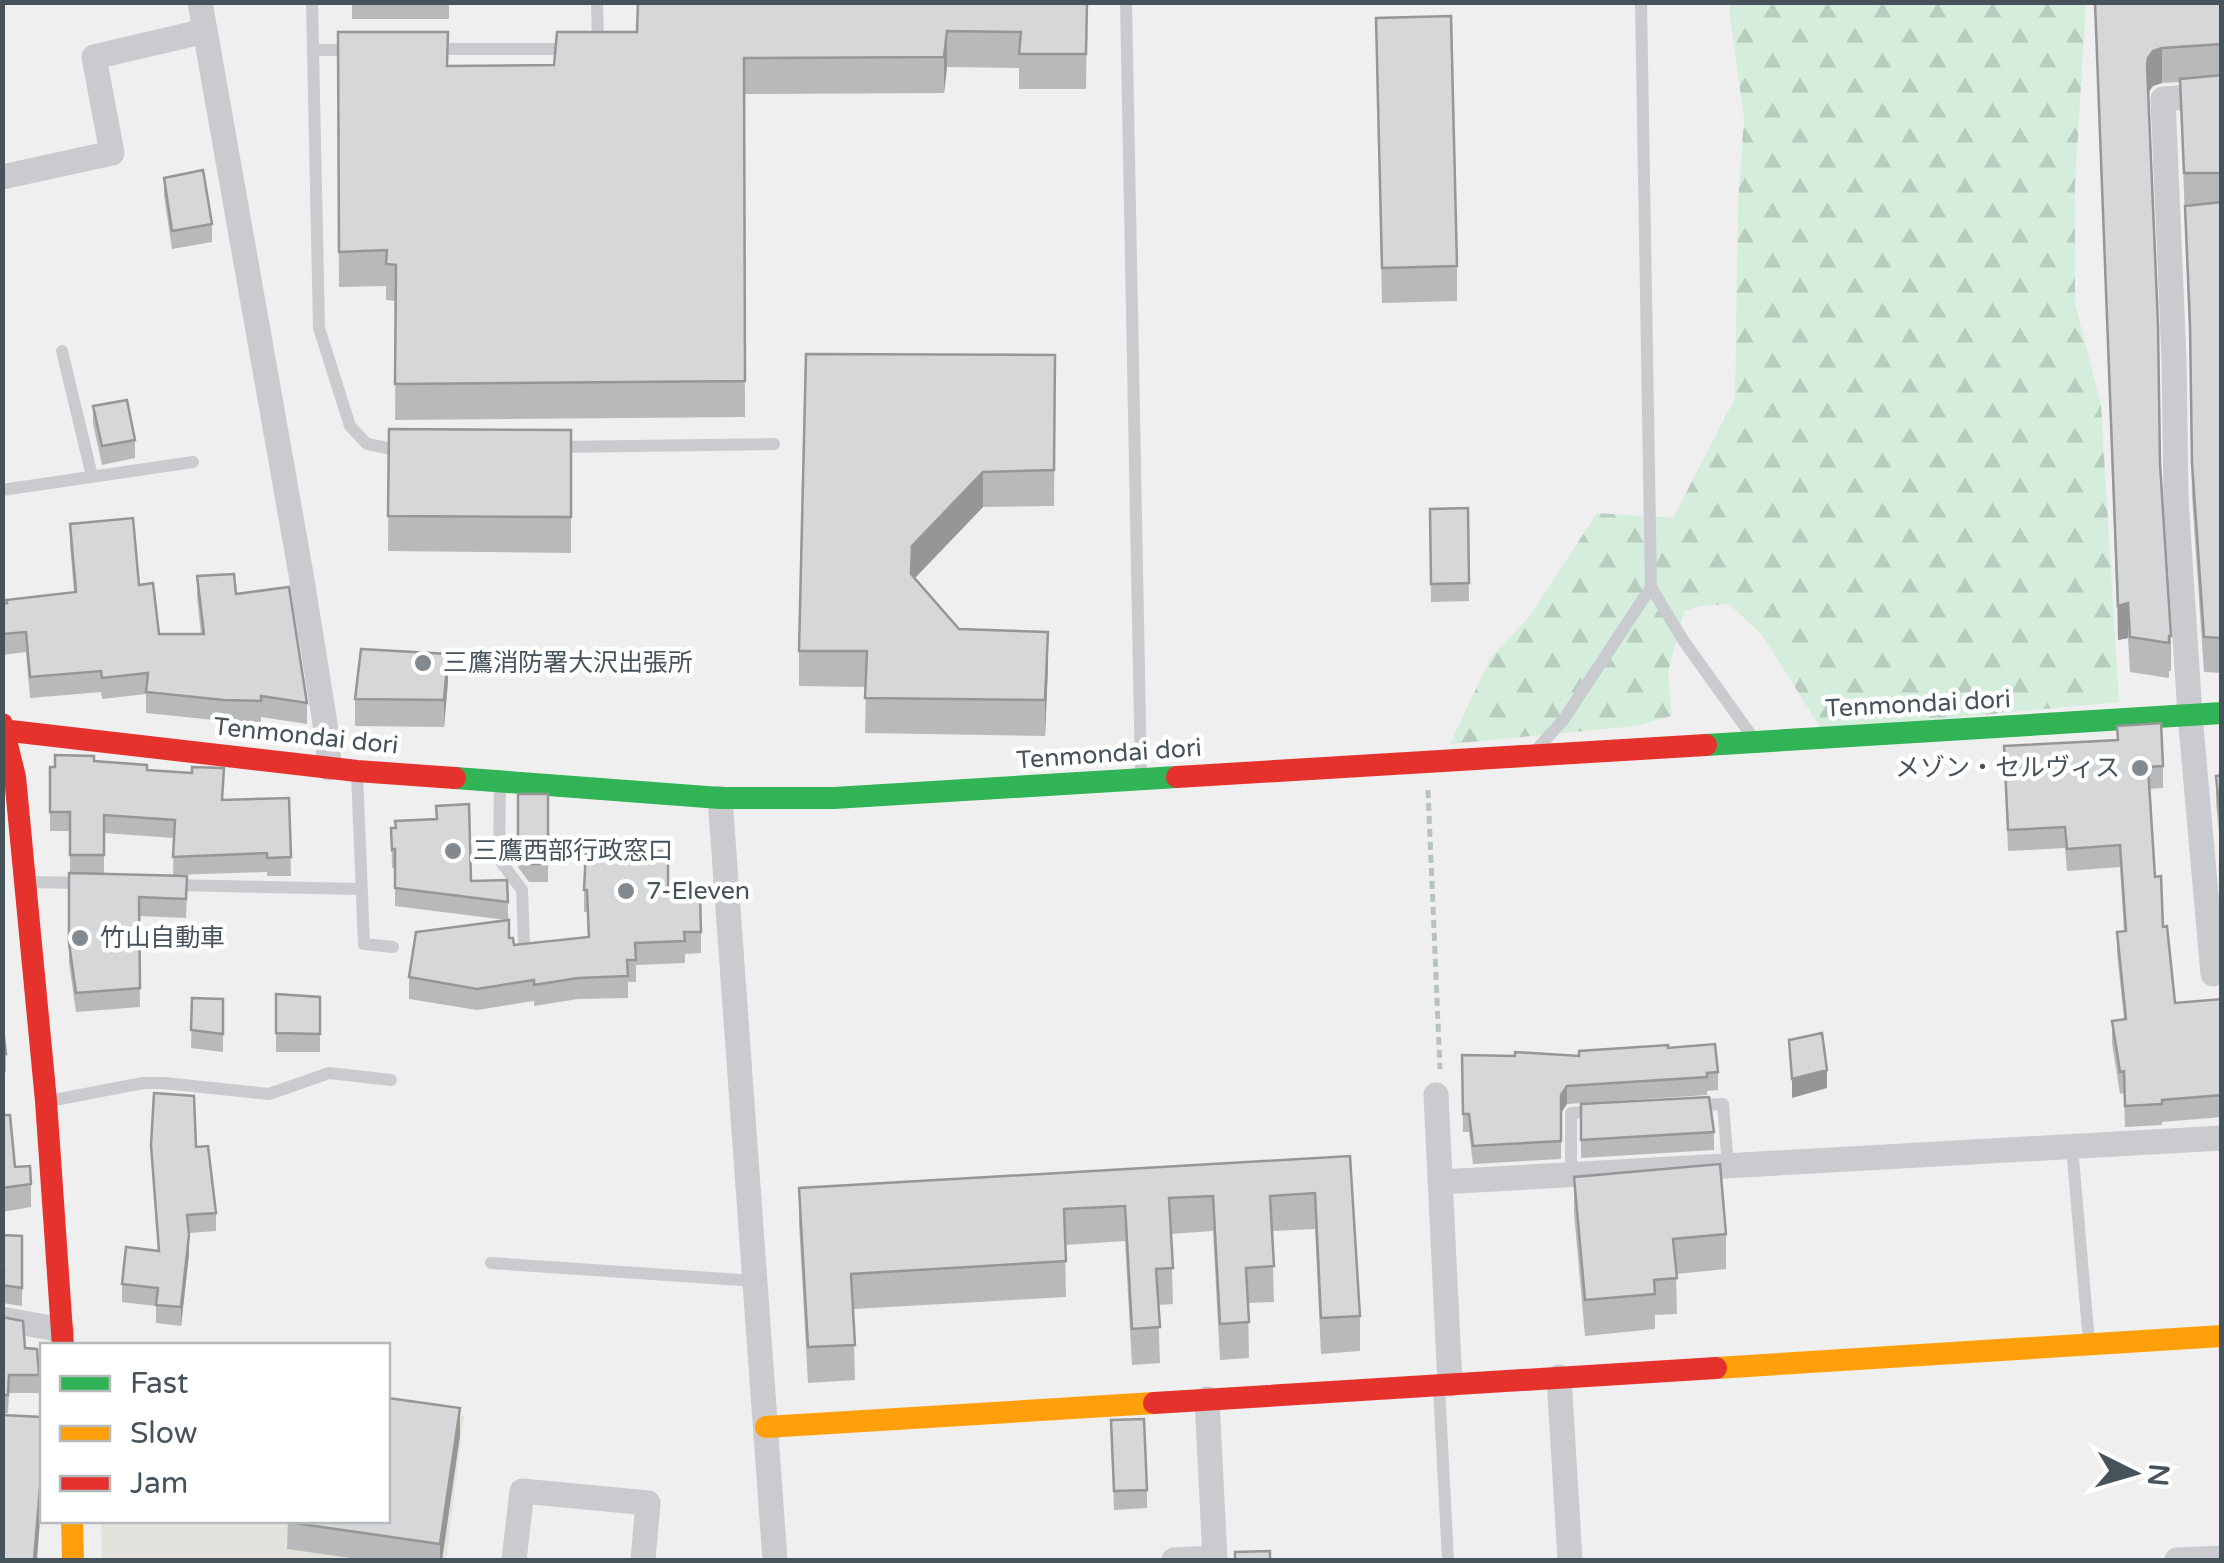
<svg xmlns="http://www.w3.org/2000/svg" width="2224" height="1563" font-family="'Varela Round','Noto Sans JP',sans-serif">
	<style>
		.commercial { fill: #e4e2dd }
		.forest { fill: url(#forest-firs) }
		.lines { fill: none; stroke-linecap: round; stroke-linejoin: round }
		.path { stroke: #b7c3bf; stroke-width: 5; stroke-dasharray: 8 5; stroke-linecap: butt }
		.lane { stroke: #c9cbce; stroke-width: 12 }
		.street { stroke: #c9cbce; stroke-width: 25 }
		.fast { stroke: #30b455; stroke-width: 22 }
		.slow { stroke: #ff9f0a; stroke-width: 22 }
		.jam { stroke: #e5322d; stroke-width: 22 }
		.wall { fill: #b8b9ba }
		.shaded-wall { fill: #969697 }
		.building { fill: #d6d7d8; stroke: #969697; stroke-width: 2.5 }
		.poi-dot { fill: #828a8f; stroke: #fff; stroke-width: 4 }
		.labels { text-anchor: middle; dominant-baseline: central; stroke-width: 9; stroke-linejoin: round; paint-order: stroke }
		.poi-label { font-size: 25px; fill: #47535b; stroke: #fff; text-anchor: start }
		.street-label { font-size: 25px; fill: #47535b; stroke: #fff }
	</style>
	<defs>
		<pattern id="forest-firs" width="22" height="20" patternUnits="userSpaceOnUse" patternTransform="scale(2.5)"><rect width="22" height="20" fill="#d5eddd"/><path d="M5 1l3.5 6h-7zM16 11l3.5 6h-7z" fill="#b8cdc0"/></pattern>
	</defs>
	<rect width="100%" height="100%" fill="#f0efef"/>
	<!-- commercial -->
	<path class="commercial" d="M388 1407 464 1416 446 1560H102L101 1521 388 1520Z"/>
	<!-- forest -->
	<path class="forest" d="M1730 3H2086L2075 185V303L2101 405 2119 702 1822 730 1762 635 1729 604 1701 606 1684 611 1668 672 1672 716 1636 726 1450 744 1490 659 1529 617 1597 513 1673 518 1735 398 1738 202 1744 119 1730 16Z"/>
	<g class="lines">
		<!-- path -->
		<path class="path" d="M1428 790 1440 1069"/>
		<!-- lane -->
		<path class="lane" d="M312 2 319 328 350 426 367 444 392 449H406
			M597 2 598 45
			M1126 2 1141 775
			M1641 2 1651 587 1683 640 1751 735
			M431 49H571
			M313 50H351
			M62 351 92 476
			M556 447 774 444
			M2 490 193 462
			M1539 747 1564 719 1651 587
			M357 774 364 944 393 947
			M500 785 499 859 522 890 524 945
			M28 882 83 883
			M173 885 360 889
			M49 1101 143 1083H164L269 1094 329 1073 391 1080
			M1697 1105 1723 1104 1728 1165
			M2072 1147 2089 1342
			M1571 1174V1113L1597 1111
			M491 1263 755 1281
			M1439 1387 1448 1560"/>
		<!-- street -->
		<path class="street" d="M200 2 301 574 328 742 329 768
			M2 177 112 153 94 57 205 31
			M720 798 775 1560
			M2213 974 2190 715 2176 498 2174 359 2163 99 2222 95
			M1436 1095 1450 1384
			M1440 1182 2222 1138
			M2 1319 62 1330
			M1559 1377 1570 1560
			M1207 1399 1215 1560
			M514 1560 522 1491 648 1503 643 1560
			M1174 1560 1215 1558
			M2177 1560 2222 1558"/>
		<!-- fast -->
		<path class="fast" d="M1706 745 2222 713
			M455 778 720 798H834L1177 777"/>
		<!-- slow -->
		<path class="slow" d="M1716 1368 2222 1336
			M766 1427 1154 1403
			M72 1520 73 1560"/>
		<!-- jam -->
		<path class="jam" d="M2 724 15 777 46 1101 63 1346
			M2 730 357 771 455 778
			M1177 777 1706 745
			M1154 1403 1716 1368"/>
	</g>
	<!-- wall -->
	<path class="wall" d="M352 2H449V19H352Z
		M1087 2 1086 89H1019V68L947 67 944 93 744 94 745 417 395 420 396 301 386 300V286L339 287 338 32 448 66 554 65 637 32Z
		M2095 2H2222V673L2204 672 2192 497 2190 359 2180 82 2162 83 2153 86 2148 94 2160 464 2171 636V671H2169V678L2130 672 2128 638 2118 640Z
		M1376 18 1457 266V301L1382 303Z
		M164 178 212 224V242L172 249 164 196Z
		M1055 355 1054 506 983 507 914 579 959 629 1048 667 1045 736 865 733 866 687 799 686V651Z
		M93 406 135 440V458L102 465 93 424Z
		M389 429 571 430V553L388 551Z
		M1468 508 1469 601 1431 602 1430 509Z
		M70 524 139 585 159 634H201L197 597V576L236 594 307 703V724L261 717V722L224 721 146 713V694L102 699 101 692 30 698 26 652 2 655V604L74 592 70 545Z
		M448 681 444 727 355 726V699Z
		M2117 726 2163 766V788L2149 789 2155 877 2163 927 2175 1003 2222 999V1117L2162 1122V1125L2125 1127 2124 1093 2120 1094 2112 1043V1021L2124 1019 2117 953V932L2124 931 2120 867 2067 871 2065 848 2008 851 2004 746 2117 740Z
		M94 761 147 770 223 800 289 798 291 876H267V872L173 875 174 838 104 833V874L70 873V831H50V767Z
		M2222 775V862L2216 803V776Z
		M518 794H548V882H529L518 867Z
		M391 828 471 881 507 880 509 938 514 945 588 937 587 912H584V890L668 896 701 932V953L685 954V963L636 965V982H628V998L578 999 534 1006V1001L477 1010 409 999V977L506 920 395 906V868H392Z
		M69 873 187 895 186 918 139 916 140 1007 76 1012 69 963Z
		M276 994 320 997V1052H276Z
		M192 998 223 999V1052L191 1048Z
		M2 1020 6 1054V1072L2 1073Z
		M1668 1048 1718 1072V1090L1707 1091V1095L1567 1104 1561 1113V1159L1473 1164 1469 1132H1463L1462 1055 1579 1056Z
		M1581 1104 1714 1132V1150L1581 1158Z
		M2 1115 15 1167 31 1184V1207L2 1212Z
		M151 1145 196 1147 216 1213V1231L189 1233V1254L181 1326 156 1323V1306L122 1302V1284L158 1250Z
		M1350 1156 1360 1316V1351L1321 1354 1315 1229 1272 1231 1274 1302 1248 1303 1249 1358 1220 1360 1213 1231 1171 1234 1173 1304 1158 1305 1160 1363 1132 1365 1125 1241 1065 1245 1066 1297 853 1309 855 1380 808 1383 799 1224V1188Z
		M1574 1177 1726 1234V1269L1676 1274 1677 1314 1655 1315V1329L1585 1336 1574 1213Z
		M2 1235 22 1236V1306L2 1303Z
		M2 1317 25 1348 39 1375V1393H9L8 1413 2 1414Z
		M1111 1420 1147 1490V1508L1114 1510Z
		M460 1435 442 1560H365L287 1549 288 1520Z"/>
	<!-- shaded-wall -->
	<path class="shaded-wall" d="M947 31V67L944 93V57Z
		M2162 48V83L2153 86 2148 92 2147 65 2148 58 2153 51Z
		M983 472V507L912 581 911 610 912 546Z
		M2128 603V638L2118 640V606Z
		M1048 632V667L1045 736V700Z
		M448 654V681L444 727V700Z
		M1827 1070V1088L1792 1098V1079Z
		M1567 1086V1104L1561 1113V1095Z
		M189 1235V1254L181 1326V1307Z
		M460 1408V1435L442 1560H440V1544Z
		M42 1463V1494L37 1560H34Z"/>
	<!-- building -->
	<path class="building" d="M638 2H1087L1086 54H1019L1021 32 947 31 944 57 744 58 745 381 395 384 396 265 386 264 387 250 339 252 338 32H448L447 66 554 65 557 32H637Z
		M2095 2H2222V44L2162 48 2153 51 2148 58 2147 65 2158 325 2160 464 2171 636H2169V643L2130 637 2128 603 2118 606Z
		M1451 16 1457 266 1382 268 1376 18Z
		M2222 75V173H2184L2180 79Z
		M203 170 212 224 172 231 164 178Z
		M2222 202V638L2204 637 2192 463 2190 324 2185 206Z
		M806 354 1055 355 1054 470 983 472 912 546 911 574 959 629 1048 632 1045 700 865 698 867 651H799Z
		M127 400 135 440 102 446 93 406Z
		M389 429 571 430V517L388 516Z
		M1468 508 1469 583 1431 584 1430 509Z
		M133 518 139 585 153 583 159 634H204L197 576 234 574 236 594 289 587 307 703 261 696V701L224 700 146 692 148 673 102 678 101 671 30 677 26 632 2 634V604L7 603 6 600 76 592 70 524Z
		M361 649 448 654 444 700 355 699Z
		M2161 723 2163 766 2148 767 2155 877 2161 876 2163 927 2167 926 2175 1003 2222 999V1095L2162 1100V1104L2125 1106 2124 1071 2120 1072 2112 1021 2126 1019 2117 932 2126 931 2120 845 2067 849 2065 827 2008 830 2004 746 2118 740 2117 726Z
		M55 755 94 756V761L147 765V770L192 773V767L224 768 222 800 289 798 291 857 267 858V853L173 857 175 820 104 815V855H70V812H50V767H55Z
		M2222 775V835L2216 776Z
		M518 794H548V864H529L518 849Z
		M469 804 471 881 507 880 508 902 395 888V849L392 850 391 828H396L395 821 437 819 436 806Z
		M586 851H668V896L700 895 701 932H684L685 941 635 943 636 960H627L628 976 578 978 534 985V980L477 989 409 977 416 932 509 920V938H513L514 945 589 937 587 890H584Z
		M69 873 187 876 186 899 139 897 140 988 76 993 69 943Z
		M276 994 320 997V1034L276 1033Z
		M192 998 223 999V1034L191 1030Z
		M2 1020 6 1054H2Z
		M1822 1033 1827 1070 1792 1079 1789 1040Z
		M1715 1044 1718 1072 1707 1073V1077L1567 1086 1561 1095V1141L1473 1146 1469 1114H1463L1462 1055 1515 1056V1052L1579 1056V1051L1668 1045V1048Z
		M154 1093 194 1096 196 1147 208 1146 216 1213 187 1215 189 1235 181 1307 156 1305 158 1288 122 1284 126 1247 159 1251 151 1145Z
		M1709 1097 1714 1132 1581 1140V1104Z
		M2 1115H10L15 1167 30 1166 31 1184 2 1188Z
		M1350 1156 1360 1316 1321 1318 1315 1193 1270 1196 1274 1266 1246 1268 1249 1322 1220 1324 1213 1196 1169 1198 1173 1268 1156 1269 1160 1327 1132 1329 1125 1206 1064 1209 1066 1261 851 1274 855 1345 808 1347 799 1188Z
		M1720 1164 1726 1234 1673 1239 1677 1278 1654 1280 1655 1294 1585 1300 1574 1177Z
		M2 1235 22 1236V1288L2 1285 4 1271H2Z
		M2 1317 23 1321 25 1348 37 1349 39 1375H9L8 1395H2Z
		M388 1398 460 1408 440 1544 287 1522 288 1520H388Z
		M2 1415 42 1417V1463L34 1560H2Z
		M1144 1419 1147 1490 1114 1491 1111 1420Z
		M1270 1551V1560H1235V1552Z"/>
	<!-- markers -->
	<g class="poi-dot">
		<circle cx="423" cy="663" r="10"/>
		<circle cx="2140" cy="768" r="10"/>
		<circle cx="453" cy="851" r="10"/>
		<circle cx="626" cy="891" r="10"/>
		<circle cx="80" cy="938" r="10"/>
	</g>
	<g class="labels">
		<!-- poi labels -->
		<g class="poi-label">
			<text x="443" y="663">三鷹消防署大沢出張所</text>
			<text x="2120" y="768" text-anchor="end">メゾン・セルヴィス</text>
			<text x="473" y="851">三鷹西部行政窓口</text>
			<text x="646" y="891">7-Eleven</text>
			<text x="100" y="938">竹山自動車</text>
		</g>
		<!-- street labels -->
		<g class="street-label">
			<text transform="translate(1918 704) rotate(-3)">Tenmondai dori</text>
			<text transform="translate(306 736) rotate(6)">Tenmondai dori</text>
			<text transform="translate(1109 754) rotate(-4)">Tenmondai dori</text>
		</g>
	</g>
	<!-- border -->
	<rect width="2224" height="1563" fill="none" stroke="#47535b" stroke-width="10"/>
	<!-- legend -->
	<rect x="40" y="1343" width="350" height="180" fill="#ffffff" stroke="#b5babd" stroke-width="2.5"/>
	<rect x="60" y="1376" width="50" height="15" fill="#30b455" stroke="#b5babd" stroke-width="2.5"/>
	<text x="130" y="1393" font-size="30" fill="#47535b">Fast</text>
	<rect x="60" y="1426" width="50" height="15" fill="#ff9f0a" stroke="#b5babd" stroke-width="2.5"/>
	<text x="130" y="1443" font-size="30" fill="#47535b">Slow</text>
	<rect x="60" y="1476" width="50" height="15" fill="#e5322d" stroke="#b5babd" stroke-width="2.5"/>
	<text x="130" y="1493" font-size="30" fill="#47535b">Jam</text>
	<!-- north arrow -->
	<g transform="translate(2134 1473) rotate(95)" stroke="#ffffff" stroke-width="8" paint-order="stroke">
	<path d="M0-8L18 38L0 25L-18 38Z" fill="#47535b"/>
	<text y="-15" font-size="28" font-weight="bold" text-anchor="middle" fill="#47535b">N</text>
	</g>
</svg>
